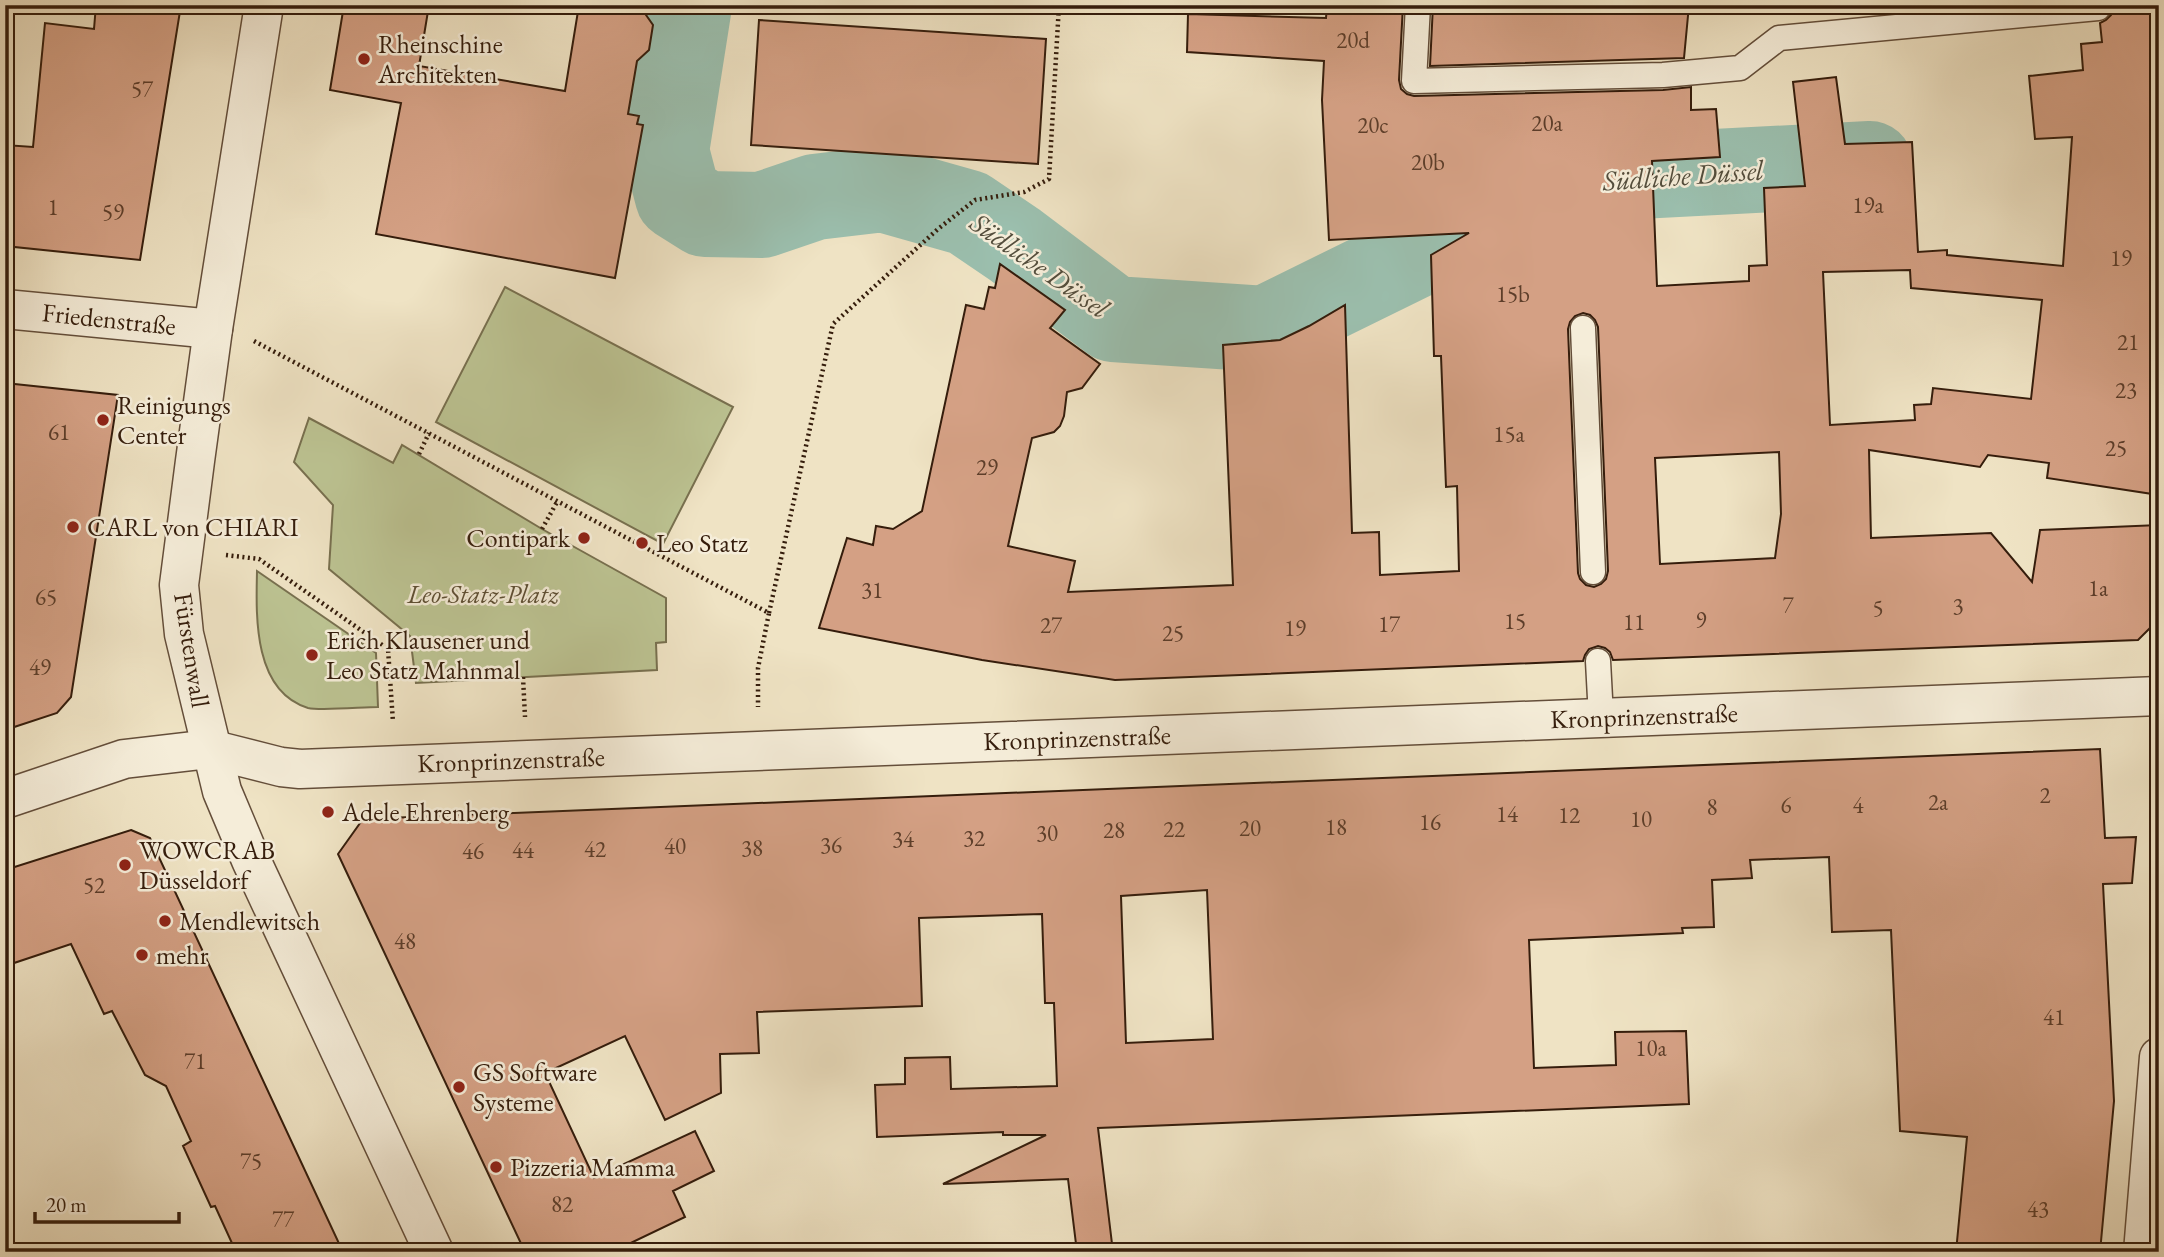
<svg xmlns="http://www.w3.org/2000/svg" width="2164" height="1257" font-family="'EB Garamond',serif">
	<style>
		.green { fill: #bcc392; stroke: #78704f; stroke-width: 2 }
		.lines { fill: none; stroke-linecap: round; stroke-linejoin: round }
		.river { stroke: #9bbfae; stroke-width: 86 }
		.building { fill: #d4a084; stroke: #351d0c; stroke-width: 2; fill-rule: evenodd }
		.service-casing { stroke: #644e3a; stroke-width: 27 }
		.minor-casing { stroke: #644e3a; stroke-width: 41 }
		.tertiary-casing { stroke: #644e3a; stroke-width: 41 }
		.path { stroke: #351d0c; stroke-width: 4.5; stroke-dasharray: 2 3.5; stroke-linecap: butt }
		.service { stroke: #f5edd9; stroke-width: 24 }
		.minor { stroke: #f5edd9; stroke-width: 38 }
		.tertiary { stroke: #f5edd9; stroke-width: 38 }
		.poi-dot { fill: #8f2418; stroke: #f5edd9; stroke-width: 2.5 }
		.labels { text-anchor: middle; dominant-baseline: central; stroke-width: 5; stroke-linejoin: round; paint-order: stroke }
		.number-label { font-size: 23px; fill: #5d3e2a }
		.poi-label { font-size: 26px; fill: #351d0c; stroke: #f5edd9; text-anchor: start }
		.street-label { font-size: 26px; fill: #351d0c; stroke: #f5edd9 }
		.park-label { font-size: 26px; font-style: italic; fill: #5e4f34; stroke: #f5edd9 }
		.water-label { font-size: 28px; font-style: italic; fill: #544e3d; stroke: #f5edd9 }
	</style>
	<rect width="100%" height="100%" fill="#efe3c4"/>
	<filter id="stains"><feTurbulence type="fractalNoise" baseFrequency=".00286" numOctaves="4"/><feColorMatrix values="0 0 0 0 .2 0 0 0 0 .09 0 0 0 0 .02 0 0 0 .5 -.17"/></filter>
	<radialGradient id="worn" r=".72"><stop offset=".6" stop-color="#630" stop-opacity="0"/><stop offset="1" stop-color="#630" stop-opacity=".3"/></radialGradient>
	<!-- green -->
	<path class="green" d="M505 287 733 407 663 544 436 422Z
		M309 418 393 463 402 445 542 529 666 598V642L656 643 657 670 416 683 410 636 329 569 333 505 294 462Z
		M257 571 376 653 378 707C363 707 321 711 308 708 253 691 256 616 257 571Z"/>
	<g class="lines">
		<!-- river -->
		<path class="river" d="M689 5 666 151 678 197 705 214 762 215 815 197 883 189 968 213 1015 245 1113 319 1265 329 1491 218 1600 178 1870 164"/>
	</g>
	<!-- building -->
	<path class="building" d="M96 5H181L140 260 5 246V145L33 147 45 23 94 29Z
		M344 5H429L419 66 565 91 579 5H639L653 25 649 50 637 61 628 114 639 116 637 124 643 125 615 278 376 234 401 103 330 90Z
		M1327 5H1403L1399 80 1401 89 1407 94 1414 96 1663 90 1691 87V110L1716 109 1720 157 1652 161 1657 286 1749 281V266L1767 265 1764 188 1805 186 1793 82 1836 77 1845 144 1912 142 1918 252 1947 250V255L2063 266 2072 137 2035 139 2029 76 2083 70 2081 44 2102 42 2100 23 2106 20 2111 15 2112 5H2159V495L2047 478 2049 463 1988 455 1980 467 1869 450 1871 538 1991 533 2032 582 2040 530 2159 525V573L2154 624 2138 640 1613 660 1610 652 1605 648 1598 646 1589 649 1585 655 1583 661 1115 680 982 660 819 628 847 538 873 545 876 526 893 529 922 511 966 305 984 309 989 287 995 288 1000 264 1065 310 1050 328 1100 364 1082 388 1067 392 1064 416 1060 426 1054 432 1032 438 1008 546 1075 561 1068 592 1233 585 1223 345 1280 340 1309 326 1345 305 1352 533 1379 532 1380 575 1459 571 1457 486 1446 487 1441 356H1434L1431 255 1469 233 1329 240 1322 100 1324 61 1187 52 1188 14 1326 18ZM1910 270 1911 288 2042 300 2031 399 1933 388 1931 404 1914 405 1915 420 1830 425 1823 272ZM1583 313 1590 315 1595 320 1598 327 1608 571 1606 579 1601 584 1594 587 1586 585 1580 579 1578 573 1568 329 1570 322 1575 316ZM1779 452 1781 514 1775 558 1660 564 1655 458Z
		M1433 5H1689L1684 58 1430 66Z
		M759 20 1046 39 1038 164 751 145Z
		M5 383 118 395 71 697 57 713 5 730Z
		M2100 749 2105 838 2136 837 2132 883 2103 884 2114 1101 2100 1252H1956L1967 1137 1900 1131 1891 930 1832 932 1829 857 1750 860 1752 878 1712 880 1714 927 1682 928 1683 933 1529 940 1534 1068 1616 1065 1615 1032 1686 1031 1689 1104 1098 1128 1113 1252H1077L1068 1179 943 1184 1046 1135H1003V1132L877 1137 875 1085 905 1084V1058L950 1057 951 1089 1057 1086 1054 1003H1045L1042 914 919 918 922 1006 757 1012 759 1053 720 1054 721 1093 665 1120 625 1036 545 1073 594 1178 695 1131 714 1171 673 1191 685 1217 612 1252H525L338 854 363 819ZM1207 890 1213 1039 1126 1043 1121 896Z
		M131 830 150 838 343 1252H236L215 1206 211 1207 183 1146 191 1141 166 1086 145 1075 112 1011 104 1014 71 944 5 966V870Z"/>
	<g class="lines">
		<defs>
			<path id="service" d="M1418 5 1414 81 1663 75 1740 68 1779 38 2098 8
				M1583 328 1593 572
				M1598 661 1601 717"/>
			<path id="minor" d="M5 309 213 329
				M5 799 124 759 210 749 281 767 300 769 2159 696
				M2143 1252 2159 1057"/>
			<path id="tertiary" d="M264 5 213 329 195 461 179 585 184 634 222 791 251 860 434 1252"/>
		</defs>
		<!-- service casing -->
		<use href="#service" class="service-casing"/>
		<!-- minor casing -->
		<use href="#minor" class="minor-casing"/>
		<!-- tertiary casing -->
		<use href="#tertiary" class="tertiary-casing"/>
		<!-- path -->
		<path class="path" d="M1082 5 1141 8V5
			M254 341 769 613 758 668V707
			M419 454 429 433
			M542 529 557 502
			M226 555 259 559 388 649 393 722
			M769 613 833 324 938 229 975 200 1024 192 1049 179 1059 5
			M523 677 525 717"/>
		<!-- service -->
		<use href="#service" class="service"/>
		<!-- minor -->
		<use href="#minor" class="minor"/>
		<!-- tertiary -->
		<use href="#tertiary" class="tertiary"/>
	</g>
	<!-- markers -->
	<g class="poi-dot">
		<circle cx="364" cy="59" r="7"/>
		<circle cx="103" cy="420" r="7"/>
		<circle cx="73" cy="527" r="7"/>
		<circle cx="584" cy="538" r="7"/>
		<circle cx="642" cy="543" r="7"/>
		<circle cx="312" cy="655" r="7"/>
		<circle cx="328" cy="812" r="7"/>
		<circle cx="125" cy="865" r="7"/>
		<circle cx="165" cy="921" r="7"/>
		<circle cx="142" cy="955" r="7"/>
		<circle cx="459" cy="1087" r="7"/>
		<circle cx="496" cy="1167" r="7"/>
	</g>
	<g class="labels">
		<!-- number labels -->
		<g class="number-label">
			<text x="1353" y="40">20d</text>
			<text x="142" y="89">57</text>
			<text x="1547" y="123">20a</text>
			<text x="1373" y="125">20c</text>
			<text x="1428" y="162">20b</text>
			<text x="1868" y="205">19a</text>
			<text x="53" y="207">1</text>
			<text x="113" y="212">59</text>
			<text x="2121" y="258">19</text>
			<text x="1513" y="294">15b</text>
			<text x="2128" y="342">21</text>
			<text x="2126" y="390">23</text>
			<text x="59" y="432">61</text>
			<text x="1509" y="434">15a</text>
			<text x="2116" y="448">25</text>
			<text x="987" y="467">29</text>
			<text x="2098" y="588">1a</text>
			<text x="872" y="590">31</text>
			<text x="46" y="597">65</text>
			<text x="1788" y="605">7</text>
			<text x="1958" y="606">3</text>
			<text x="1878" y="608">5</text>
			<text x="1701" y="620">9</text>
			<text x="1515" y="621">15</text>
			<text x="1634" y="622">11</text>
			<text x="1389" y="624">17</text>
			<text x="1051" y="625">27</text>
			<text x="1295" y="628">19</text>
			<text x="1173" y="633">25</text>
			<text x="40" y="667">49</text>
			<text x="2045" y="795">2</text>
			<text x="1938" y="802">2a</text>
			<text x="1786" y="805">6</text>
			<text x="1858" y="805">4</text>
			<text x="1712" y="807">8</text>
			<text x="1507" y="814">14</text>
			<text x="1569" y="815">12</text>
			<text x="1641" y="819">10</text>
			<text x="1430" y="822">16</text>
			<text x="1336" y="827">18</text>
			<text x="1250" y="828">20</text>
			<text x="1174" y="829">22</text>
			<text x="1114" y="830">28</text>
			<text x="1047" y="833">30</text>
			<text x="974" y="838">32</text>
			<text x="903" y="839">34</text>
			<text x="831" y="845">36</text>
			<text x="675" y="846">40</text>
			<text x="752" y="848">38</text>
			<text x="595" y="849">42</text>
			<text x="523" y="850">44</text>
			<text x="473" y="851">46</text>
			<text x="94" y="885">52</text>
			<text x="405" y="941">48</text>
			<text x="2054" y="1017">41</text>
			<text x="1651" y="1048">10a</text>
			<text x="195" y="1061">71</text>
			<text x="251" y="1161">75</text>
			<text x="562" y="1204">82</text>
			<text x="2038" y="1209">43</text>
			<text x="283" y="1219">77</text>
		</g>
		<!-- poi labels -->
		<g class="poi-label">
			<text x="378" y="44">Rheinschine<tspan x="378" dy="30">Architekten</tspan></text>
			<text x="117" y="405">Reinigungs<tspan x="117" dy="30">Center</tspan></text>
			<text x="87" y="527">CARL von CHIARI</text>
			<text x="570" y="538" text-anchor="end">Contipark</text>
			<text x="656" y="543">Leo Statz</text>
			<text x="326" y="640">Erich Klausener und<tspan x="326" dy="30">Leo Statz Mahnmal</tspan></text>
			<text x="342" y="812">Adele Ehrenberg</text>
			<text x="139" y="850">WOWCRAB<tspan x="139" dy="30">Düsseldorf</tspan></text>
			<text x="179" y="921">Mendlewitsch</text>
			<text x="156" y="955">mehr</text>
			<text x="473" y="1072">GS Software<tspan x="473" dy="30">Systeme</tspan></text>
			<text x="510" y="1167">Pizzeria Mamma</text>
		</g>
		<!-- street labels -->
		<g class="street-label">
			<text transform="translate(109 319) rotate(6)">Friedenstraße</text>
			<text transform="translate(192 650) rotate(81)">Fürstenwall</text>
			<text transform="translate(1644 716) rotate(-2)">Kronprinzenstraße</text>
			<text transform="translate(1077 738) rotate(-2)">Kronprinzenstraße</text>
			<text transform="translate(511 760) rotate(-2)">Kronprinzenstraße</text>
		</g>
		<!-- park labels -->
		<g class="park-label">
			<text x="483" y="594">Leo-Statz-Platz</text>
		</g>
		<!-- water labels -->
		<g class="water-label">
			<text transform="translate(1683 175) rotate(-4)">Südliche Düssel</text>
			<text transform="translate(1040 265) rotate(35)">Südliche Düssel</text>
		</g>
	</g>
	<!-- margin -->
	<rect width="2164" height="1257" fill="none" stroke="#efe3c4" stroke-width="28"/>
	<rect x="7" y="7" width="2150" height="1243" fill="none" stroke="#351d0c" stroke-width="3.5"/>
	<rect x="14" y="14" width="2136" height="1229" fill="none" stroke="#351d0c" stroke-width="2"/>
	<!-- scale -->
	<path d="M35 1212v10h144v-10" fill="none" stroke="#351d0c" stroke-width="3.5"/>
	<text x="46" y="1212" font-size="21" fill="#351d0c" stroke="#f5edd9" stroke-width="5" paint-order="stroke">20 m</text>
	<rect width="100%" height="100%" filter="url(#stains)"/>
	<rect width="100%" height="100%" fill="url(#worn)"/>
</svg>
